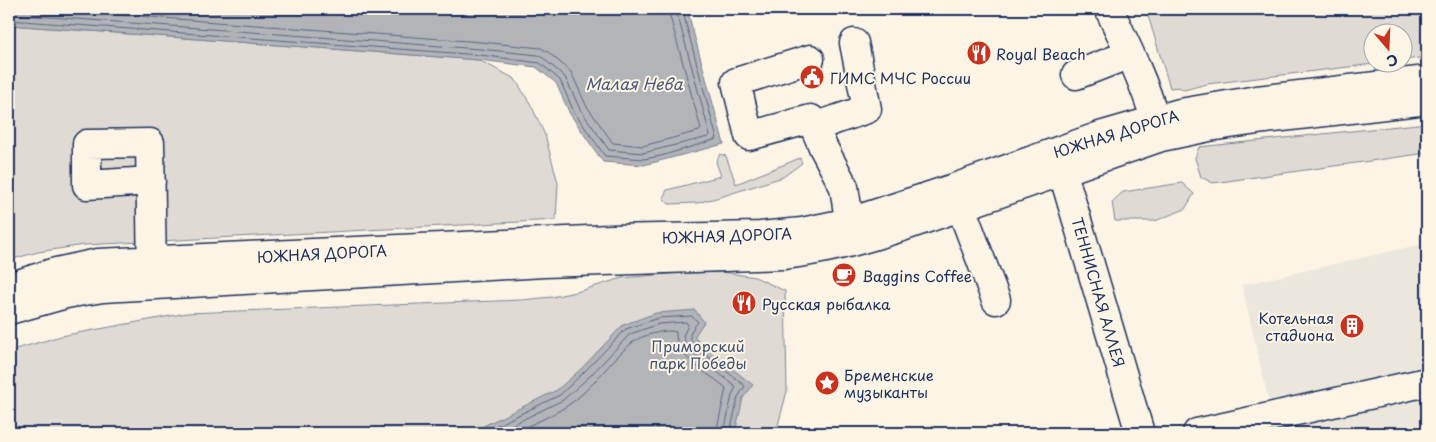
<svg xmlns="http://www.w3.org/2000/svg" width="1436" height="442" font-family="'Playpen Sans',sans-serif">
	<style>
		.built { fill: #ece7dc }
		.green { fill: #dfdbd4; stroke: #7d8599 }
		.water { fill: #b2b4b8; stroke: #767f94 }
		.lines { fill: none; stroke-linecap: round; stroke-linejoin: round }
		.shore { stroke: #576482; stroke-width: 1 }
		.minor-casing { stroke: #1b2f5e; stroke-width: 31 }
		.minor { stroke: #fcf5e5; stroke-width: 28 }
		.labels { text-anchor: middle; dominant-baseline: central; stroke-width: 4; stroke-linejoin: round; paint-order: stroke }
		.poi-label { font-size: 15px; fill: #1b2f5e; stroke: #fcf5e5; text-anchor: start }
		.street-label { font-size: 15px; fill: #1b2f5e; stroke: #fcf5e5 }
		.park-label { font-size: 15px; fill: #425176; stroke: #fcf5e5 }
		.water-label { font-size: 16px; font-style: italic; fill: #485779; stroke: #fcf5e5 }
	</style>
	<rect width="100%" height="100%" fill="#fcf5e5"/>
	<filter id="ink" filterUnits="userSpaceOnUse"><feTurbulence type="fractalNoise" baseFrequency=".02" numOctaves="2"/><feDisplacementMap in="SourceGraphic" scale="10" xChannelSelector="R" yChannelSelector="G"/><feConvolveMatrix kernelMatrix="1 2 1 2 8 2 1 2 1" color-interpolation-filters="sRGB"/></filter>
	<g filter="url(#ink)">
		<!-- built -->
		<path class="built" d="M1427 243V433H1276L1242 285Z"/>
		<!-- green -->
		<path class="green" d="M1146 9H1427V57L1404 60V32H1374V62L1382 63 1207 84 1184 90 1179 87 1170 88Z
			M9 25 479 60 515 79 531 105 545 135 558 183 556 220 84 245 38 252 9 260Z
			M1427 123V153L1213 183 1201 177 1195 158 1199 147Z
			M720 154 726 156 736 184 800 158 802 163 783 177 720 197 697 203 669 204 663 198 667 190 721 176 716 162Z
			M1182 183 1194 194 1185 209 1155 221H1115L1112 202 1123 192Z
			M723 272 755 277 785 291 787 391 776 433H9V351L61 336 187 313 522 300 552 297 580 291 622 278 680 273Z"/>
		<!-- water -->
		<path class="water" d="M9 9H687L724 144 644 165 603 162 570 114 556 83 536 67 479 60 9 25Z
			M695 310 704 322 694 337 703 346 753 385 743 398 735 433H469L557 390 581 369 623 325 656 313Z"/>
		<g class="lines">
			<!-- shore -->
			<path class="shore" d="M43 9 481 42 541 48 548 52 571 72 586 105 613 143 643 146 699 131 701 129 668 9
				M9 14 480 49 538 55 543 58 565 77 580 109 609 150 643 153 708 137 710 135 676 9
				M9 20 480 55 540 63 560 80 574 112 605 156 644 159 661 156 717 139 682 9
				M481 433 560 395 584 372 626 329 658 318 692 316 698 322C695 326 690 331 690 336 689 345 736 378 745 386L738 397 730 433
				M495 433 563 400 589 377 630 334 659 324 686 322 688 325 683 336C687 355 723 374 736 387L732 395 724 433
				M512 433C530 425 550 417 567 406 593 389 609 361 633 342 640 336 668 328 676 332 675 358 709 373 726 388L716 433"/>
			<defs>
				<path id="minor" d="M1109 9C1126 45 1144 81 1155 119
					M810 59 736 82 749 136 811 119 823 147 844 187 848 213 855 239
					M1076 75 1130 54
					M814 127 867 109 854 43
					M1057 153 1140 433
					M151 181 87 185V144L150 143 152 278
					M954 189 996 300
					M9 287 52 273 98 263 610 239 760 236 802 232 850 222 954 188 1100 136 1180 113 1257 100 1427 80
					M9 310 66 294 103 288 544 263 783 255C823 251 861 240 899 228L1161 137 1209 127 1265 119 1427 100
					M1197 433 1427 382"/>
			</defs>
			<!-- minor casing -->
			<use href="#minor" class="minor-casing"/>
			<!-- minor -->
			<use href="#minor" class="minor"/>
		</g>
	</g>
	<!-- icons -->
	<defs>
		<symbol id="restaurant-disc" viewBox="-11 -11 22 22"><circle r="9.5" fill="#c8321e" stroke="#fcf5e5"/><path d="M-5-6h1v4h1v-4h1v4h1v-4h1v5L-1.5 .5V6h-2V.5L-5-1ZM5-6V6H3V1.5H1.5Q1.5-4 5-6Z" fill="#fff"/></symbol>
		<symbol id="civic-disc" viewBox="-11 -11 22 22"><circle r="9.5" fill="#c8321e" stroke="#fcf5e5"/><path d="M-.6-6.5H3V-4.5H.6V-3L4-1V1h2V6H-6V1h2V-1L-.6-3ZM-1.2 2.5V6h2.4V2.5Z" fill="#fff"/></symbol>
		<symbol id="cafe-disc" viewBox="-11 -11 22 22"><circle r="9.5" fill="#c8321e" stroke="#fcf5e5"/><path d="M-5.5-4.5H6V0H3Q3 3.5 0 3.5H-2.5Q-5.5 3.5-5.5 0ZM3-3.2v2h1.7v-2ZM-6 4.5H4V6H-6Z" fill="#fff"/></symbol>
		<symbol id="building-disc" viewBox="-11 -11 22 22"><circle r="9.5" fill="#c8321e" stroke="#fcf5e5"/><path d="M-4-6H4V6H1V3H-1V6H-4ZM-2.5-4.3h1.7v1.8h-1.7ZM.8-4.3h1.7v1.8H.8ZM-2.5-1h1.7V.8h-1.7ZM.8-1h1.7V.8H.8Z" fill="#fff"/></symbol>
		<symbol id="sight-disc" viewBox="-11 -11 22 22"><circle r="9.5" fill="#c8321e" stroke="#fcf5e5"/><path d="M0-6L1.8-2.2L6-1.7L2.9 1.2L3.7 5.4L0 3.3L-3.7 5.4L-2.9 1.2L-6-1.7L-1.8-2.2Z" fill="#fff"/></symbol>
	</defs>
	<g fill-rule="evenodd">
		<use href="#restaurant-disc" x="965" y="39" width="28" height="28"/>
		<use href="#civic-disc" x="798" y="63" width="28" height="28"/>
		<use href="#cafe-disc" x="830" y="261" width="28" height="28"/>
		<use href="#restaurant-disc" x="730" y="289" width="28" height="28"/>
		<use href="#building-disc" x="1338" y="312" width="28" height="28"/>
		<use href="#sight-disc" x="813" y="369" width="28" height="28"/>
	</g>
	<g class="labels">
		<!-- poi labels -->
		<g class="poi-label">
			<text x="996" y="53">Royal Beach</text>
			<text x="830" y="77">ГИМС МЧС России</text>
			<text x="862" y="275">Baggins Coffee</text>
			<text x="762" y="303">Русская рыбалка</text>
			<text x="1334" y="317" text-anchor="end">Котельная<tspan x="1334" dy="17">стадиона</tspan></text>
			<text x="844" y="374">Бременские<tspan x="844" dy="17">музыканты</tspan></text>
		</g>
		<!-- street labels -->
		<g class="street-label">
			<text transform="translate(1116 133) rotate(-17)">ЮЖНАЯ ДОРОГА</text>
			<text transform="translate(727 235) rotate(-2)">ЮЖНАЯ ДОРОГА</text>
			<text transform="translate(322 253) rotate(-3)">ЮЖНАЯ ДОРОГА</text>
			<text transform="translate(1099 292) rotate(74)">ТЕННИСНАЯ АЛЛЕЯ</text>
		</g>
		<!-- park labels -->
		<g class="park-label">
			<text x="698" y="345">Приморский<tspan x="698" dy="17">парк Победы</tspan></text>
		</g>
		<!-- water labels -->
		<g class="water-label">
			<text x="634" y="83">Малая Нева</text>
		</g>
	</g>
	<!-- margin -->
	<rect width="1436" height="442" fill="none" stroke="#fcf5e5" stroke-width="30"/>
	<rect x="15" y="15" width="1406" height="412" fill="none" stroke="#1b2f5e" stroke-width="2" filter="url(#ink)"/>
	<!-- north arrow -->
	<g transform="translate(1388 48) rotate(161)"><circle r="24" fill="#fcf5e5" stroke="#a2a6af"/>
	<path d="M0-4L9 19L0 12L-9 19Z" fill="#c8321e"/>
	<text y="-8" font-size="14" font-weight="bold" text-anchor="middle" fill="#1b2f5e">С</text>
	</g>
</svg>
